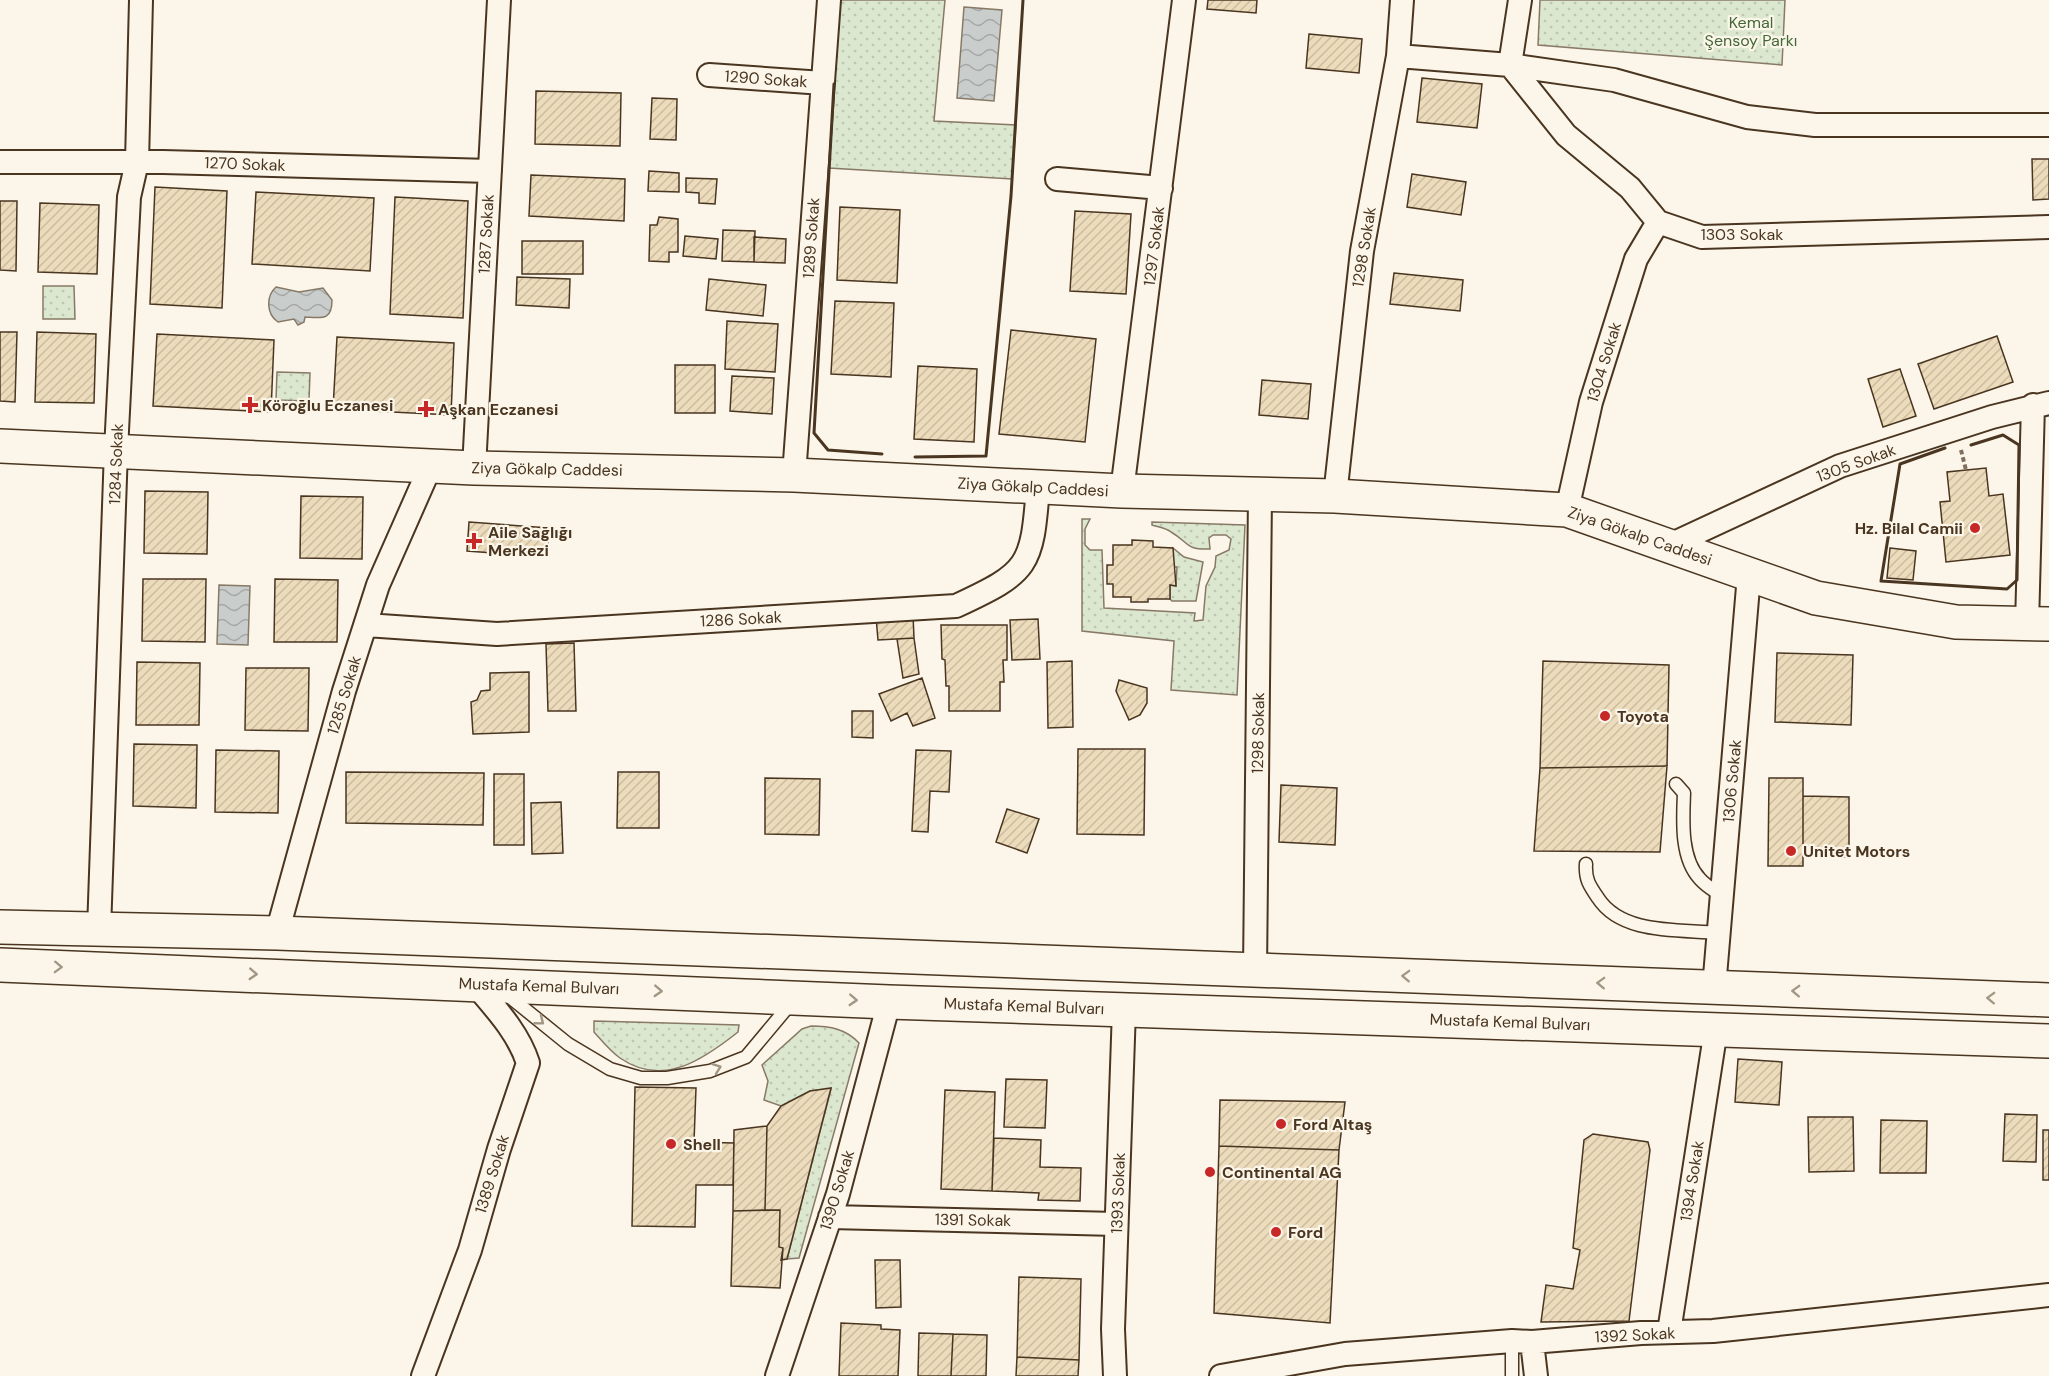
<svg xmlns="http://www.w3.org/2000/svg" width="2049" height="1376" font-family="'DM Sans',sans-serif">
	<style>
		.grass { fill: url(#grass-dots); stroke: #887966; stroke-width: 1.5 }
		.water { fill: url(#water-waves); stroke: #887966; stroke-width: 1.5 }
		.building { fill: url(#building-hatch); stroke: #4a3520; stroke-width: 1.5 }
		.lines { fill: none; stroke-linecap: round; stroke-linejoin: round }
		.lane-casing { stroke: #4a3520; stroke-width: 15 }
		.street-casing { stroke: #4a3520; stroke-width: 26 }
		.secondary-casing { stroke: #4a3520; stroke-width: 36 }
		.highway-casing { stroke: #4a3520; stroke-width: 36 }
		.path { stroke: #7f6f5c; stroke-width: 4; stroke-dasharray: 4.5 3; stroke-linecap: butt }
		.lane { stroke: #fbf6e9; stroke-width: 12 }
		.street { stroke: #fbf6e9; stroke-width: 22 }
		.secondary { stroke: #fbf6e9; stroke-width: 33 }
		.highway { stroke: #fbf6e9; stroke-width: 33 }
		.wall { stroke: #4a3520; stroke-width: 3 }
		.oneway { stroke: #a29684 }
		.poi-dot { fill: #c62828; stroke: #fbf6e9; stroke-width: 2 }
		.labels { text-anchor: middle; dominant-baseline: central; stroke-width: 4.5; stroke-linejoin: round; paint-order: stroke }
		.park-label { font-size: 16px; fill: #436837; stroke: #fbf6e9 }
		.street-label { font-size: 16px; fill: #4a3520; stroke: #fbf6e9 }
		.poi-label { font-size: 16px; font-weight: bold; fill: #4a3520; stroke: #fbf6e9; text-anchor: start }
	</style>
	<defs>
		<pattern id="grass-dots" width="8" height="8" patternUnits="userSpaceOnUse" patternTransform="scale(1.5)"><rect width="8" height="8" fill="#dce7d0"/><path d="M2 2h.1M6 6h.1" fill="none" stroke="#bec7b2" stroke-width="1.8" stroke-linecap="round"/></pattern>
		<pattern id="water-waves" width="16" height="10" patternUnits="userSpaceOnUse" patternTransform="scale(1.5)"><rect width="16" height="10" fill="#c9cecd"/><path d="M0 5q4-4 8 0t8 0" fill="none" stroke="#a5a8a6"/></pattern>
		<pattern id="building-hatch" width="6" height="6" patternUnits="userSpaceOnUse" patternTransform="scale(1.5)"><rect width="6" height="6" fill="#ecdcbc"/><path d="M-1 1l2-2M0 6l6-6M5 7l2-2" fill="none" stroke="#ccbda1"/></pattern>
	</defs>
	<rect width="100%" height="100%" fill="#fbf6e9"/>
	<!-- grass -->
	<path class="grass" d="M838 0H945L934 121 1016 125 1012 179 829 168Z
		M1540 0H1785L1782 65 1538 45Z
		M43 286H74L75 319H43Z
		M277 372 310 373 309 401 276 400Z
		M1082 519H1090L1085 529V545L1090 550H1102L1104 608 1195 613 1194 621 1203 620 1206 586 1215 567 1216 556 1229 550 1231 539 1226 535H1213L1209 538 1210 549C1185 550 1190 543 1171 532 1166 528 1158 527 1152 525V522L1245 525 1237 695 1171 690 1174 641 1082 631Z
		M1173 548 1184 557 1203 562 1196 601H1172L1170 599V585H1176L1177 567H1173Z
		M594 1021 739 1025 738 1032C704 1059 663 1088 620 1058 611 1052 602 1041 594 1032Z
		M811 1026C830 1026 846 1029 859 1043L799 1258 787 1259 831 1089 810 1091 781 1106 764 1100 768 1081 762 1065 802 1029Z"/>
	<!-- water -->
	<path class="water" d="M964 7 1002 10 994 101 957 98Z
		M276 287 299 292 323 288 332 300C332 321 322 318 305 317L304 322 298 325 294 319 278 322C266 314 266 296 276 287Z
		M219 585 250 586 248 645 217 644Z"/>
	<!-- building -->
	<path class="building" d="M1208 0H1257L1256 13 1207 9Z
		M1309 34 1362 39 1359 73 1306 68Z
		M1422 78 1482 84 1477 128 1417 122Z
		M536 91 621 93 620 146 535 144Z
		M652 98 677 99 676 140 650 139Z
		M2032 159H2049V199L2033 200Z
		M649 171 679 173V192L648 191Z
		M1412 174 1466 182 1461 215 1407 207Z
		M531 175 625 179 624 221 529 216Z
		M686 178 717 179 715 204 699 203V193L686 192Z
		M155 187 227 191 222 308 150 304Z
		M256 192 374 198 370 271 252 264Z
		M395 197 468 201 463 318 390 314Z
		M0 201H17L16 271 0 270Z
		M40 203 99 205 97 274 38 272Z
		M840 207 900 210 897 283 837 280Z
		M1075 211 1131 214 1126 294 1070 291Z
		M659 217 678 219V252H669V262L649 261 650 225H657Z
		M723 230 755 231 754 262 722 261Z
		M685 236 718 239 716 259 683 256Z
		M754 237 786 239 785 263 754 262Z
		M522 241H583V274H522Z
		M1394 273 1463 280 1460 311 1390 304Z
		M517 277 570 279 569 308 516 305Z
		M709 279 766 285 763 316 706 310Z
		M835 301 894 303 891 377 831 374Z
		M727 321 778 324 775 372 725 369Z
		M1011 330 1096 339 1085 442 999 434Z
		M0 332H17L15 402 0 401Z
		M37 332 96 334 94 403 35 402Z
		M157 334 274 340 271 412 153 406Z
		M1997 336 2013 382 1934 409 1918 364Z
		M337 337 454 343 451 415 333 409Z
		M675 365H715V413H675Z
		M918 366 977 369 974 442 914 439Z
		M1900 369 1916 416 1883 427 1868 379Z
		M732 376 774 378 772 414 730 411Z
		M1262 380 1311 384 1308 419 1259 415Z
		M1986 468 1989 496 2003 494 2010 555 1946 562 1940 502 1950 501 1947 472Z
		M145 491 208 492 207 554 144 553Z
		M301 496 363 497 362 559 300 558Z
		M469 522 549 528 547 557 467 551Z
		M1132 540 1153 541V547L1173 548 1176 586 1170 585V599H1148V602H1131V597H1113V584H1107V565H1113V545H1132Z
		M1890 548 1916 551 1913 580 1887 578Z
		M143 579H206L205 642 142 641Z
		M275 579 338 580 337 642H274Z
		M913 615 914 638 878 640 876 617Z
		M1038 619 1040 659 1012 660 1010 620Z
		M941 625H1007V660H1003L1004 682H1000V711H949V686H946L945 660 942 659Z
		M914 638 919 674 903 678 897 639Z
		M574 643 576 711H548L546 644Z
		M1777 653 1853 655 1851 725 1775 722Z
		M1072 661 1073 727 1048 728 1047 662Z
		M1543 661 1669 665 1667 766 1540 768Z
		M137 662 200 663 199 725H136Z
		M246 668H309L308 731 245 730Z
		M529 672V732L473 734 471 702 477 700 481 691 490 690V673Z
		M922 678 935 718 913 726 907 713 891 721 879 694Z
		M1119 680 1147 688V703L1140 715 1129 720 1116 691Z
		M852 711H873V738L852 737Z
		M134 744 197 745 196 808 133 806Z
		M1078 749H1145L1144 835 1077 834Z
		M216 750 279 751 278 813 215 812Z
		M916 750 951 751 949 792 930 791 928 832 912 831Z
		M1667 766 1660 852 1534 851 1540 768Z
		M346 772 484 773 483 825 346 823Z
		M618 772H659V828H617Z
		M494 774H524V845H494Z
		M765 778 820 779 819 835 765 834Z
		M1769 778H1803V866H1768Z
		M1281 785 1337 788 1335 845 1279 842Z
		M1803 796 1849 797V857L1803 856Z
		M561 802 563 853 532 854 531 803Z
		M1007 809 1039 819 1027 853 996 842Z
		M1738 1059 1782 1062 1779 1105 1735 1102Z
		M1006 1079 1047 1080 1045 1128 1004 1127Z
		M635 1087 696 1088 694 1142 734 1143 733 1185H696L695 1227 632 1226Z
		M831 1088 787 1259 781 1260 783 1248 779 1247 780 1210H765L767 1126 781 1106 810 1091Z
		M945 1090 995 1092 992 1191 941 1189Z
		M1220 1100 1345 1102 1339 1150 1219 1146Z
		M2005 1114 2037 1115 2036 1162 2003 1161Z
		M1808 1117H1853L1854 1171 1809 1172Z
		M1881 1120 1927 1121 1926 1173H1880Z
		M767 1126 765 1210 733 1211 734 1130Z
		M2043 1130H2049V1180H2043Z
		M1593 1134 1648 1142 1650 1150 1629 1321 1541 1322 1546 1285 1573 1289 1580 1250 1573 1248 1584 1140Z
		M994 1138 1041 1140 1040 1167 1081 1168 1080 1201 1038 1200 1039 1193 992 1191Z
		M1219 1146 1339 1150 1330 1323 1214 1313Z
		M780 1210 779 1247 783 1248 780 1288 731 1286 733 1211Z
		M875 1260H900L901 1307 876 1308Z
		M1019 1277 1081 1279 1079 1360 1017 1357Z
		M841 1323 881 1325V1329L900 1330 898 1376H839Z
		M919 1333 953 1334 951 1376H918Z
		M953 1334 987 1335 986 1376H951Z
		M1017 1357 1079 1360 1078 1376H1016Z"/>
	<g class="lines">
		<defs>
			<path id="lane" d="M1676 784 1684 793C1683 819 1680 858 1700 879 1706 886 1715 891 1722 896
				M1586 864C1585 879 1589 885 1598 898 1622 935 1679 929 1719 933
				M505 993 568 1044 610 1069 641 1078H667L710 1071 746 1057 792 1002
				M1512 1376V1341"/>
			<path id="street" d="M1520 0 1510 65 1614 80 1747 117 1815 125H2049
				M1398 56 1510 65 1566 135 1630 188 1658 222 1702 237 2049 227
				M709 75 823 83
				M0 162H163L490 171
				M1057 179 1161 188
				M474 468 499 0
				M794 475 829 0
				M1122 491 1184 0
				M1335 496 1362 251 1398 56 1402 0
				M1567 510 1591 402 1636 259 1658 222
				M1670 545 1840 466 1992 417 2049 403
				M2027 624 2033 405
				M366 625 497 634 956 606C1029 572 1032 567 1038 487
				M99 930 116 450 129 197 137 162 141 0
				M277 933 344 691 378 585 431 465
				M1255 971 1260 495
				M1714 988 1749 575
				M830 1217 1116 1224
				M1669 1332 1716 1029
				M1532 1342 1536 1376
				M423 1376 470 1250 499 1149 528 1063C518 1032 495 1008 474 983
				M777 1376 838 1194 889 1002
				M1115 1376 1113 1329 1124 1009
				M1221 1376 1345 1354 1512 1341 1532 1342 1641 1333 1713 1331 2049 1295"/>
			<path id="secondary" d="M0 446 474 468 794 475 1122 491 1335 496 1567 510 1816 598 1956 622 2049 624"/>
			<path id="highway" d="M0 927 277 933 2049 1000
				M0 965 889 1002 2049 1041"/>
		</defs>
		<!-- lane casing -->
		<use href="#lane" class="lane-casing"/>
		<!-- street casing -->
		<use href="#street" class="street-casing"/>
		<!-- secondary casing -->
		<use href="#secondary" class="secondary-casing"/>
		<!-- highway casing -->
		<use href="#highway" class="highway-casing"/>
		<!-- path -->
		<path class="path" d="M1961 450 1966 470"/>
		<!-- lane -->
		<use href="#lane" class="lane"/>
		<!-- street -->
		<use href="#street" class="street"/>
		<!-- secondary -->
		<use href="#secondary" class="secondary"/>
		<!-- highway -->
		<use href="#highway" class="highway"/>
		<!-- wall -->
		<path class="wall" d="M834 84 814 433 828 450 882 454
			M1945 448 1900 464 1881 581 2007 589 2017 580 2019 445 2003 435 1971 445
			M915 457 986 456 1011 196 1023 0"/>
	</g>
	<!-- one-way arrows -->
	<defs><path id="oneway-chevron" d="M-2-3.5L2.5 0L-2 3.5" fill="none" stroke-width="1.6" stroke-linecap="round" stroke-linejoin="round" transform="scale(1.5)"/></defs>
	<g class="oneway">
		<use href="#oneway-chevron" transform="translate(58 967) rotate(2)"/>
		<use href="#oneway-chevron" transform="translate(253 974) rotate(3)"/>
		<use href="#oneway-chevron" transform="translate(1406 976) rotate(-178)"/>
		<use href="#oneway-chevron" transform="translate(1601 983) rotate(-178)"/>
		<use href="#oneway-chevron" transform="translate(658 991) rotate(3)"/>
		<use href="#oneway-chevron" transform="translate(1796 991) rotate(-178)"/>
		<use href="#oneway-chevron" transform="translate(1991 998) rotate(-178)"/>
		<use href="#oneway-chevron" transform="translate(853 1000) rotate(3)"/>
		<use href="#oneway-chevron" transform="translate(540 1021) rotate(39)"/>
		<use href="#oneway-chevron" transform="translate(717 1068) rotate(-20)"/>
	</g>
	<!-- markers -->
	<g class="poi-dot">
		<path d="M247 396h6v6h6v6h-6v6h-6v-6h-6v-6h6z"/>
		<path d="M423 400h6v6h6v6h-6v6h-6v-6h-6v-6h6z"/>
		<circle cx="1975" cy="528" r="6"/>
		<path d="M471 532h6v6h6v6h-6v6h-6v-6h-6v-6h6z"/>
		<circle cx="1605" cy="716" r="6"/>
		<circle cx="1791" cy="851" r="6"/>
		<circle cx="1281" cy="1124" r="6"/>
		<circle cx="671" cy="1144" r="6"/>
		<circle cx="1210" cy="1172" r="6"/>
		<circle cx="1276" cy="1232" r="6"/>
	</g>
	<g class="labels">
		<!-- park labels -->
		<g class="park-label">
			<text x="1751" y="22">Kemal<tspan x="1751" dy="18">Şensoy Parkı</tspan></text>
		</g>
		<!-- street labels -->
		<g class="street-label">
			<text transform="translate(766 79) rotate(4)">1290 Sokak</text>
			<text transform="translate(245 164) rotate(2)">1270 Sokak</text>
			<text transform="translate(486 234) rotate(-87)">1287 Sokak</text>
			<text x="1742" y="234">1303 Sokak</text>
			<text transform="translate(811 238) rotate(-86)">1289 Sokak</text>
			<text transform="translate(1154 246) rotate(-83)">1297 Sokak</text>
			<text transform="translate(1364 247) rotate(-81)">1298 Sokak</text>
			<text transform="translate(1604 362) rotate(-73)">1304 Sokak</text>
			<text transform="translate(1856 463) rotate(-20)">1305 Sokak</text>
			<text transform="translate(116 464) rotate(-88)">1284 Sokak</text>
			<text transform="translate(547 469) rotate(1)">Ziya Gökalp Caddesi</text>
			<text transform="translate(1033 487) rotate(3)">Ziya Gökalp Caddesi</text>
			<text transform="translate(1640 536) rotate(19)">Ziya Gökalp Caddesi</text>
			<text transform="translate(741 619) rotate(-3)">1286 Sokak</text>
			<text transform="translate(344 695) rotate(-73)">1285 Sokak</text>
			<text transform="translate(1258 733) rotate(-89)">1298 Sokak</text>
			<text transform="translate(1732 781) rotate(-85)">1306 Sokak</text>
			<text transform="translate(539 986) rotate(2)">Mustafa Kemal Bulvarı</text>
			<text transform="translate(1024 1006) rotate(2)">Mustafa Kemal Bulvarı</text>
			<text transform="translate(1510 1022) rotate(2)">Mustafa Kemal Bulvarı</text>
			<text transform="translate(492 1174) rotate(-73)">1389 Sokak</text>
			<text transform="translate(1692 1181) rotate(-81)">1394 Sokak</text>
			<text transform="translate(837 1190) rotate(-73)">1390 Sokak</text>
			<text transform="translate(1118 1193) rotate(-88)">1393 Sokak</text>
			<text transform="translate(973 1220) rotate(1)">1391 Sokak</text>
			<text transform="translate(1635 1335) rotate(-3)">1392 Sokak</text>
		</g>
		<!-- poi labels -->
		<g class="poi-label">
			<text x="262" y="405">Köroğlu Eczanesi</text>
			<text x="438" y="409">Aşkan Eczanesi</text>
			<text x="1963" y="528" text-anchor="end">Hz. Bilal Camii</text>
			<text x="488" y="532">Aile Sağlığı<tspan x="488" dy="18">Merkezi</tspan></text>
			<text x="1617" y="716">Toyota</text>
			<text x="1803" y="851">Unitet Motors</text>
			<text x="1293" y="1124">Ford Altaş</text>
			<text x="683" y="1144">Shell</text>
			<text x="1222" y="1172">Continental AG</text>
			<text x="1288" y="1232">Ford</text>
		</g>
	</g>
</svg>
